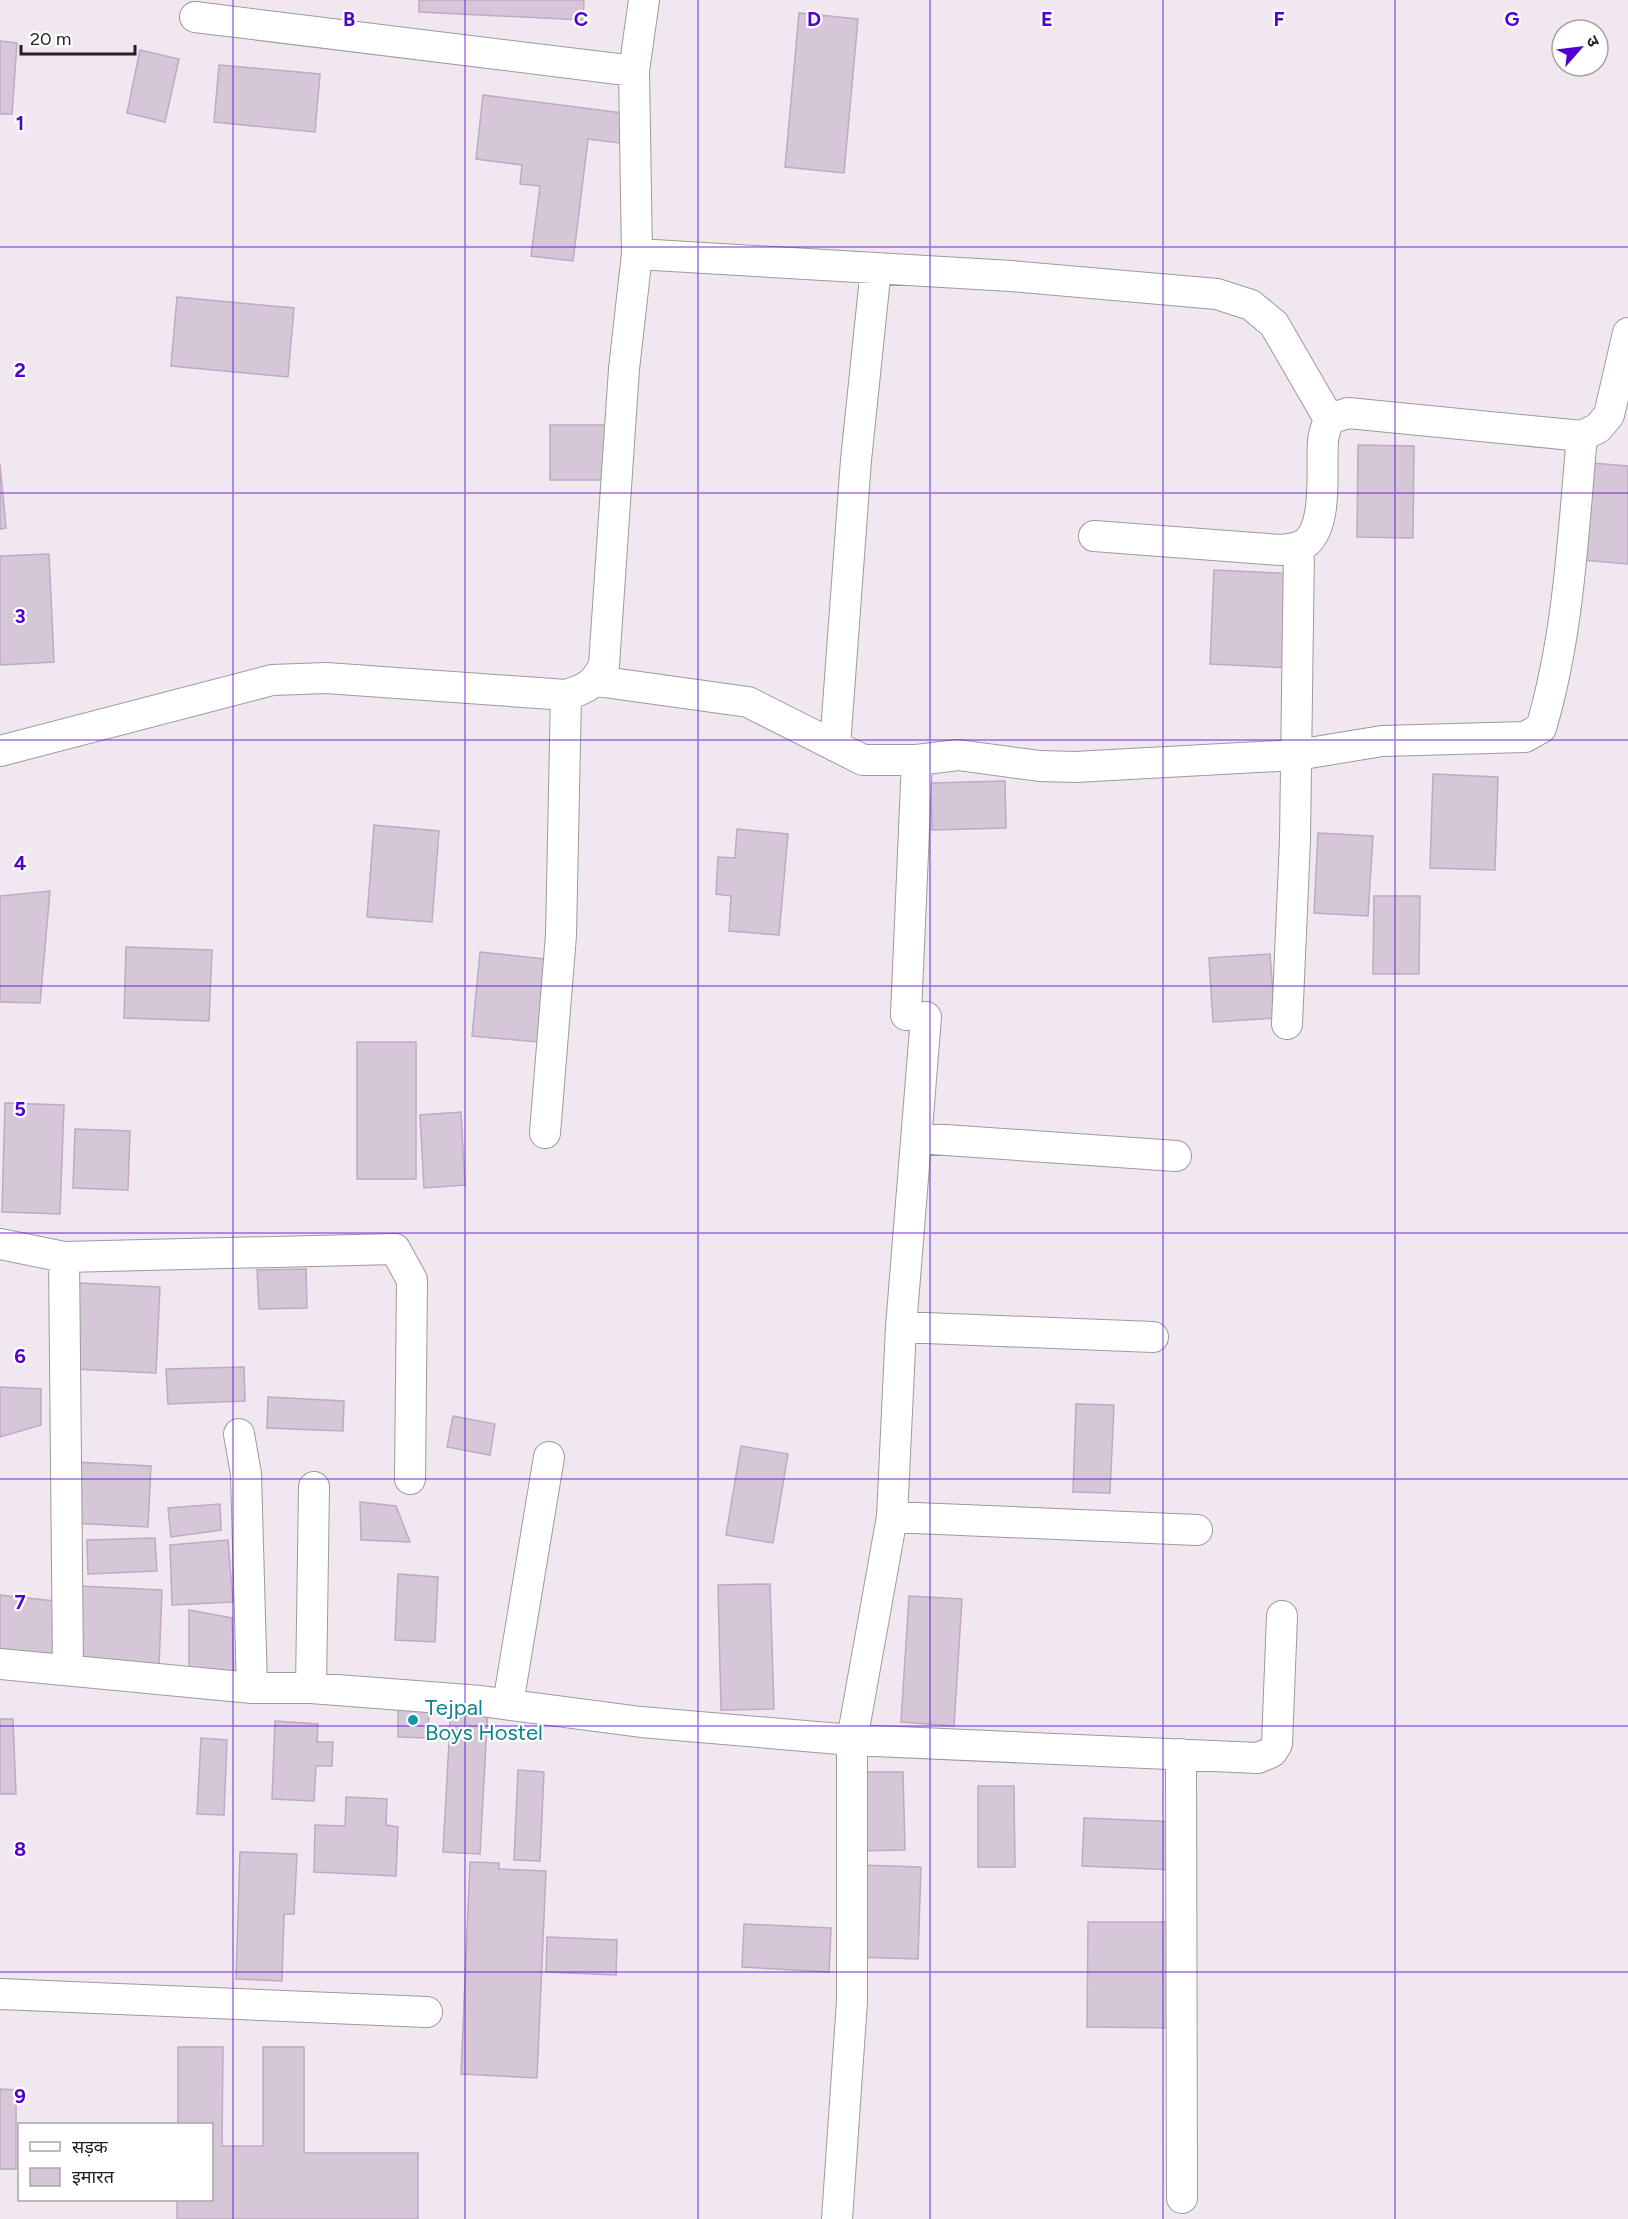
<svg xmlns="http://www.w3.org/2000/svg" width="1628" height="2219" font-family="Figtree,'Noto Sans Devanagari',sans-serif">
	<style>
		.building { fill: #d5c7d8; stroke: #bfa9c3; stroke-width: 1.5 }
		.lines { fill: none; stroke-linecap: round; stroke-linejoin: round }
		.minor-casing { stroke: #9b9b9b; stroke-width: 32 }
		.minor { stroke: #fff; stroke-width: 30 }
		.grid { fill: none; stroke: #5200d1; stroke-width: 1.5; stroke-opacity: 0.55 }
		.culture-dot { fill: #0f9aa8; stroke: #fff; stroke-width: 2 }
		.labels { text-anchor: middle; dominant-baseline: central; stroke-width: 4.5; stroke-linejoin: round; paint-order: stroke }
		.culture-label { font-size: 22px; fill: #0d838f; stroke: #fff; text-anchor: start }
		.grid-label { font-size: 20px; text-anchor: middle; font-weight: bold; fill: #5200d1; stroke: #fff; stroke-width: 4.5; stroke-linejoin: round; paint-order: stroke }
	</style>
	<rect width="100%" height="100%" fill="#f1e7f1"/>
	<!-- building -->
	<path class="building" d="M419 0H584L583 20 419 12Z
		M799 13 858 19 844 173 785 167Z
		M0 41 17 43 12 114H0Z
		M140 50 179 59 165 122 127 113Z
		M219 65 320 74 315 132 214 122Z
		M483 95 630 114 627 144 588 139 573 261 531 256 540 186 520 184 522 165 476 159Z
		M177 297 294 308 288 377 171 366Z
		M550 425H609L610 480H550Z
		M1358 445 1414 446 1413 538 1357 537Z
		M1592 463 1628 466V564L1583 560Z
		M0 464 6 528 0 529Z
		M49 554 54 662 0 665V556Z
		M1214 570 1296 574 1292 668 1210 664Z
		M1433 774 1498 777 1495 870 1430 868Z
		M1005 781 1006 828 932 830 931 783Z
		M374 825 439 831 432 922 367 917Z
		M737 829 788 834 779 935 729 931 731 896 716 894 718 857 735 858Z
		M1318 833 1373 836 1368 916 1314 913Z
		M50 891 40 1003 0 1002V896Z
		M1374 896H1420L1419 974H1373Z
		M126 947 212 950 209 1021 124 1018Z
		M480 952 545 959 538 1042 472 1036Z
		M1270 954 1275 1018 1213 1022 1209 958Z
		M357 1042H416V1179H357Z
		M5 1103 64 1105 60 1214 2 1212Z
		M461 1112 465 1185 424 1188 420 1115Z
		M75 1129 130 1131 128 1190 73 1188Z
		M306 1269 307 1308 259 1309 257 1270Z
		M78 1283 160 1287 156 1373 74 1369Z
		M244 1367 245 1401 168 1404 166 1369Z
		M0 1387 41 1389V1425L0 1437Z
		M268 1397 344 1401 343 1431 267 1428Z
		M1076 1404 1114 1405 1110 1493 1073 1492Z
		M453 1416 495 1424 490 1455 447 1447Z
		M741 1446 788 1454 773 1543 726 1535Z
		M75 1462 151 1466 148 1527 72 1523Z
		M360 1502 396 1506 410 1542 361 1540Z
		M220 1504 221 1530 171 1537 168 1508Z
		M155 1538 157 1571 88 1574 87 1540Z
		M228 1540 233 1602 172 1605 170 1545Z
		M398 1574 438 1577 435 1642 395 1640Z
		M770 1584 774 1709 721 1710 718 1585Z
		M80 1586 162 1590 159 1666 77 1662Z
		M0 1595 63 1602 58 1657 0 1661Z
		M909 1596 962 1599 954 1726 901 1722Z
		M189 1610 232 1618 234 1673 189 1668Z
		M398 1701 429 1703 428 1738 398 1737Z
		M451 1705 488 1707 480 1854 443 1852Z
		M0 1719H13L16 1794H0Z
		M275 1721 318 1724 317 1742H333L332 1766H316L314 1801 272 1799Z
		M201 1738 227 1740 224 1815 197 1814Z
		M518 1770 544 1772 540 1861 514 1860Z
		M854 1772H903L905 1850 856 1851Z
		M978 1786H1014L1015 1867H978Z
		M346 1797 387 1799 386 1825 398 1827 396 1876 314 1872 315 1825 345 1826Z
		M1084 1818 1178 1822 1176 1870 1082 1866Z
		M240 1852 297 1854 294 1914H284L282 1981 236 1979Z
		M470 1862 499 1863V1869L546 1871 537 2078 461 2074Z
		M860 1865 921 1867 918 1959 857 1957Z
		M1088 1922H1178L1177 2028 1087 2027Z
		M744 1924 831 1928 829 1972 742 1967Z
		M547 1937 617 1940 616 1975 546 1972Z
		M178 2047H223L222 2146H263V2047H304V2153H418V2219H177V2200H212V2124H178Z
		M0 2089 16 2090V2169H0Z"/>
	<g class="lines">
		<defs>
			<path id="minor" d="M195 17 634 71
				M637 254 1011 276 1217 294 1251 305 1274 324 1329 419
				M1094 536 1280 550C1289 549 1299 549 1307 542 1328 523 1321 469 1323 442 1323 434 1327 426 1329 419L1348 413 1582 436 1598 428 1609 415 1628 333
				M597 681 748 702 863 760H917L958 755 1040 766 1075 767 1297 755 1382 741 1525 737 1541 728C1569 634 1573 534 1582 436
				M835 746 856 460 876 268
				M0 751 272 680 326 678 566 695C586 689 595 684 604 665L624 369 637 254 634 71 644 0
				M906 1015 917 760
				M1287 1024 1295 840 1299 547
				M545 1133 561 935 566 695
				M917 1138 1176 1156
				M0 1244 64 1257 395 1249 412 1280 410 1479
				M64 1257 68 1669
				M901 1327 1153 1337
				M239 1434 246 1474 252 1688
				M892 1517 1197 1530
				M0 1664 252 1688H311L481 1701 641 1722 852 1740 1258 1758 1272 1752 1277 1744 1282 1616
				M311 1688 314 1487
				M508 1704 549 1457
				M1181 1754 1182 2198
				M0 1994 427 2012
				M837 2219 852 2001V1740L892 1517 901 1327 926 1017"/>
		</defs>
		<!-- minor casing -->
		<use href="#minor" class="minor-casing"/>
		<!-- minor -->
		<use href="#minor" class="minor"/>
	</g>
	<!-- grid -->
	<path class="grid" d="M233 0V2219M465 0V2219M698 0V2219M930 0V2219M1163 0V2219M1395 0V2219M0 247H1628M0 493H1628M0 740H1628M0 986H1628M0 1233H1628M0 1479H1628M0 1726H1628M0 1972H1628"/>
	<!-- markers -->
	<circle class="culture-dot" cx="413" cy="1720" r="6"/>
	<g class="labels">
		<!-- culture labels -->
		<g class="culture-label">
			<text x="425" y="1707">Tejpal<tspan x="425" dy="25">Boys Hostel</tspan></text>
		</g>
	</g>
	<g class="grid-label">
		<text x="349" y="26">B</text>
		<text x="581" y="26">C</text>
		<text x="814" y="26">D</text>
		<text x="1047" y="26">E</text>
		<text x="1279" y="26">F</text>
		<text x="1512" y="26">G</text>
		<text x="20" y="130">1</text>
		<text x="20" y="377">2</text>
		<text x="20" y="623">3</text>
		<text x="20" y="870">4</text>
		<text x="20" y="1116">5</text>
		<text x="20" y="1363">6</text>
		<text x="20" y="1609">7</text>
		<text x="20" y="1856">8</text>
		<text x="20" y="2103">9</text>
	</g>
	<!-- legend -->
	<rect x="18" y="2123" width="195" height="78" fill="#ffffff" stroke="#a6a6a6" stroke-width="1.5"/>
	<rect x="30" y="2142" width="30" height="9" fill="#ffffff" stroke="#a6a6a6" stroke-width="1.5"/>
	<text x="72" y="2153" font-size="18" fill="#212121">सड़क</text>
	<rect x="30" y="2168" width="30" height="18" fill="#d5c7d8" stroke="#a6a6a6" stroke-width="1.5"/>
	<text x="72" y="2183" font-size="18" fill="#212121">इमारत</text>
	<!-- north arrow -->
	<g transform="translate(1580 48) rotate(62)"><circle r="28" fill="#ffffff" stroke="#a6a6a6" stroke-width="1.5"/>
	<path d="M0-4.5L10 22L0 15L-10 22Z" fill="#5200d1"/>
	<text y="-9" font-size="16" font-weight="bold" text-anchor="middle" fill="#212121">उ</text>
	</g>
	<!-- scale -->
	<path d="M21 45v9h114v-9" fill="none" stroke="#212121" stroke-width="3"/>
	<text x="30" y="45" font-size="18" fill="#212121" stroke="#ffffff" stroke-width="4.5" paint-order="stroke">20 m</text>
</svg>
